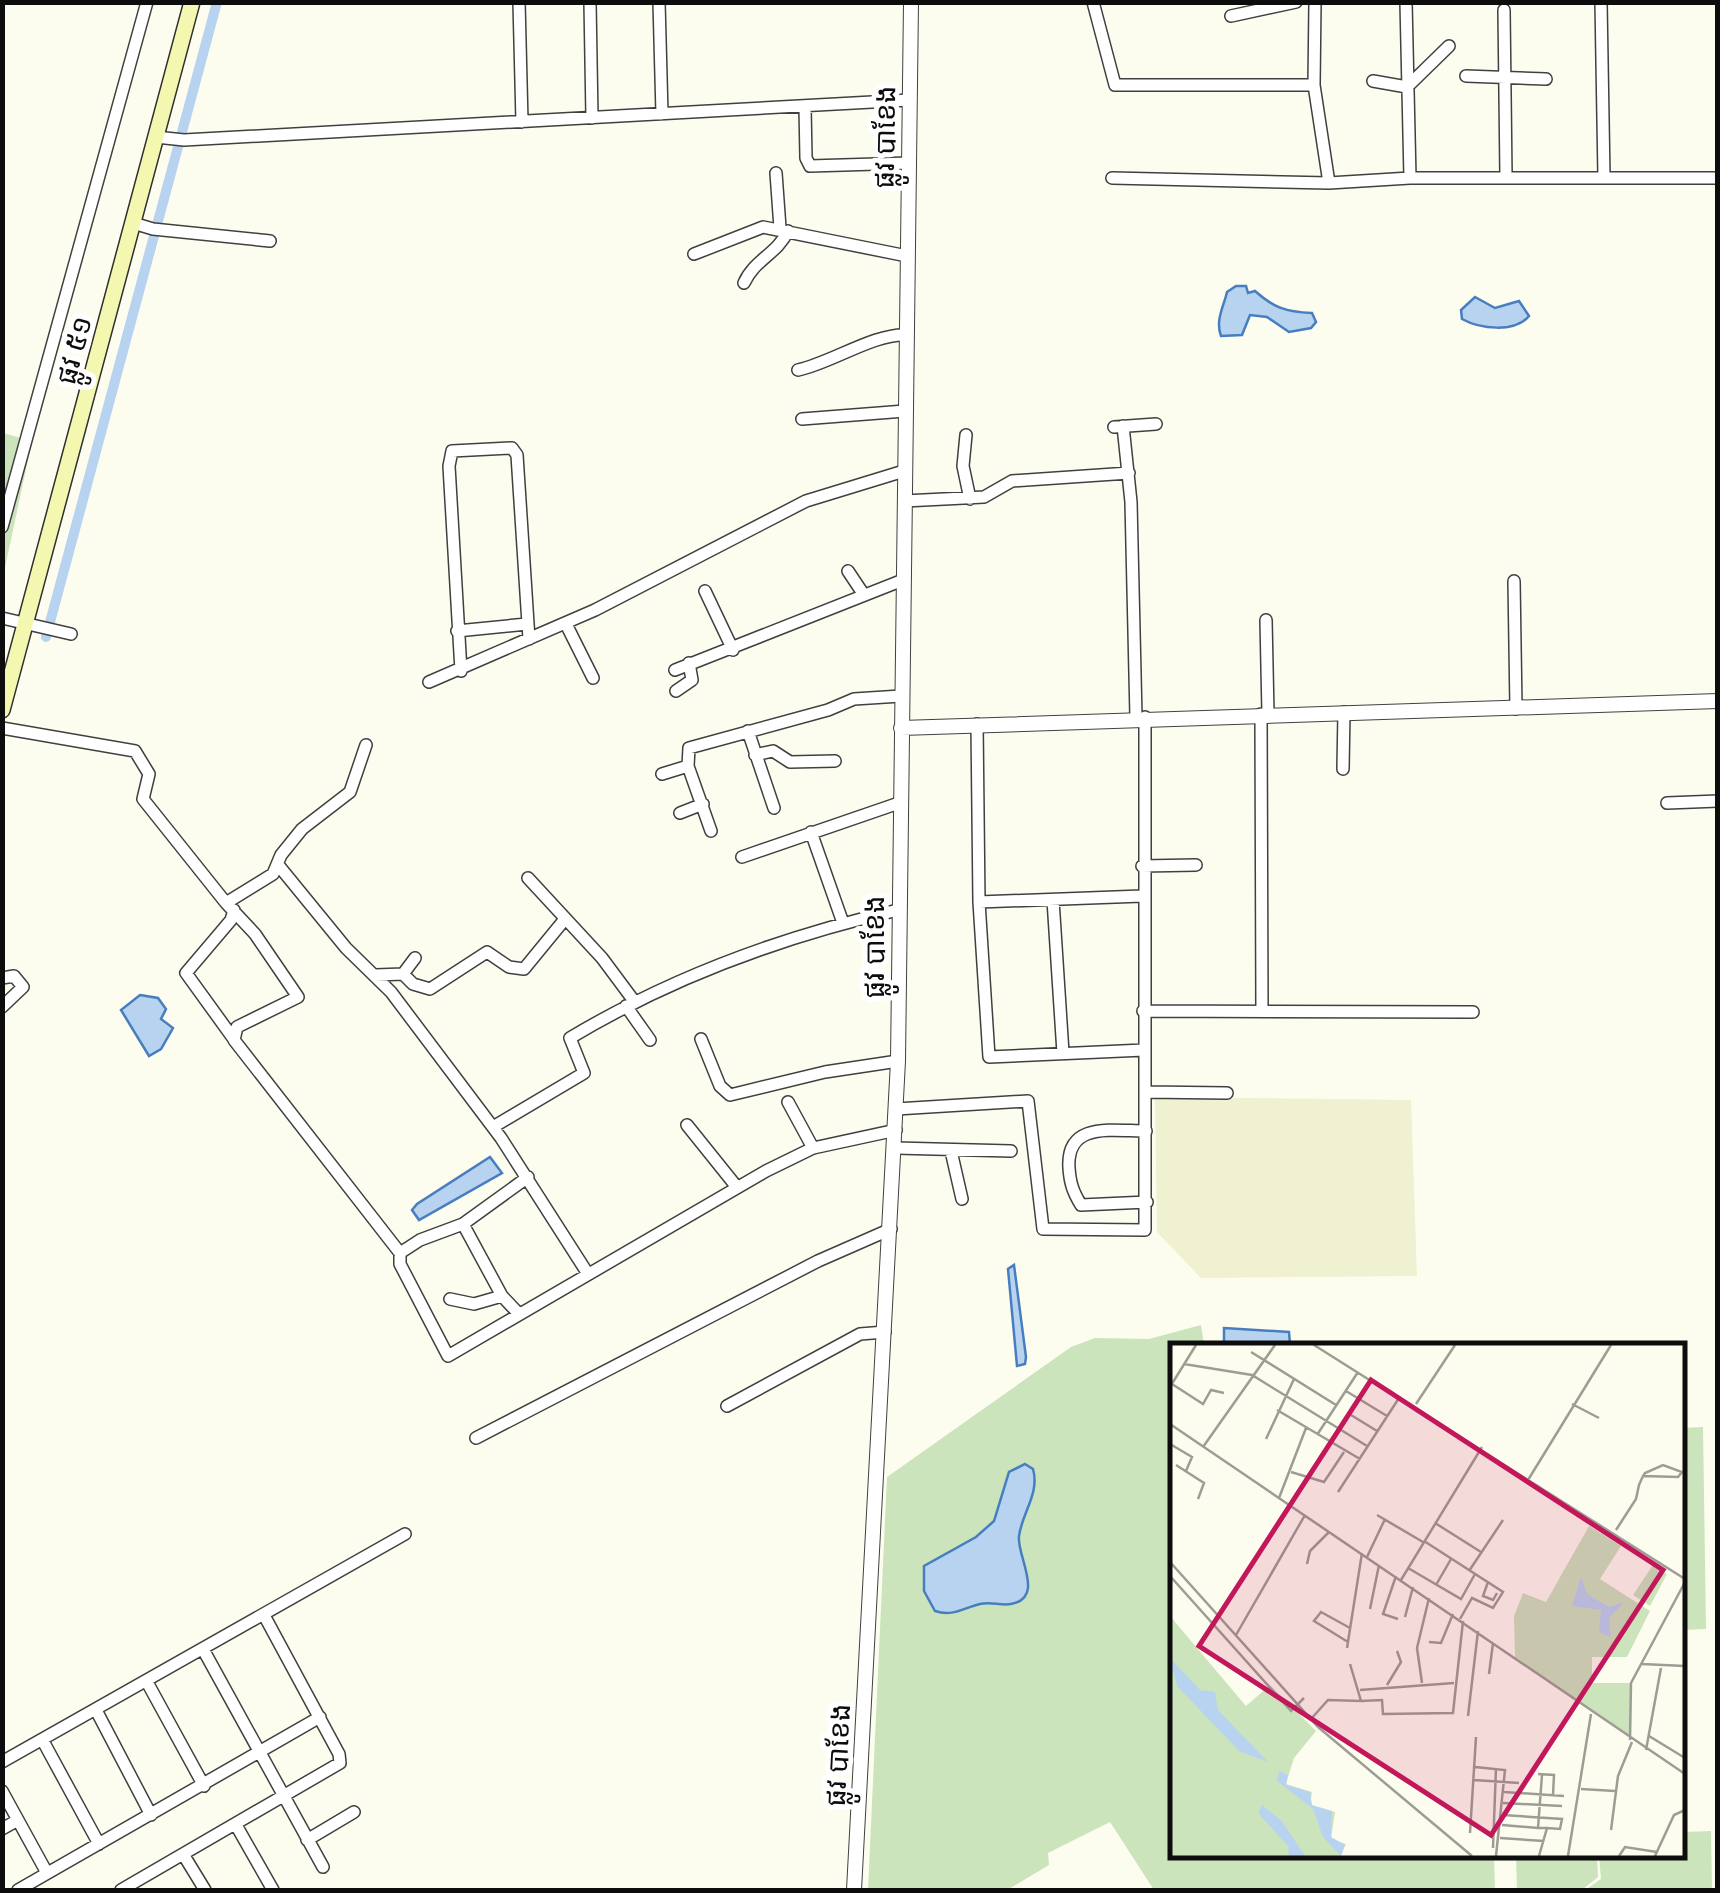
<svg xmlns="http://www.w3.org/2000/svg" width="1720" height="1893" font-family="'PT Serif','Noto Sans Khmer',serif">
	<style>
		.farmland { fill: #eff1d1 }
		.green { fill: #cbe4bc }
		.water { fill: #b8d3f0; stroke: #477ebf; stroke-width: 2.5 }
		.lines { fill: none; stroke-linecap: round; stroke-linejoin: round }
		.canal { stroke: #b8d3f0; stroke-width: 10 }
		.minor-casing { stroke: #404040; stroke-width: 14 }
		.tertiary-casing { stroke: #404040; stroke-width: 16 }
		.secondary-casing { stroke: #2f2f2f; stroke-width: 18 }
		.minor { stroke: #fff; stroke-width: 11 }
		.tertiary { stroke: #fff; stroke-width: 14 }
		.secondary { stroke: #f4f7b0; stroke-width: 15 }
		.labels { text-anchor: middle; dominant-baseline: central; stroke-width: 10; stroke-linejoin: round; paint-order: stroke }
		.street-label { font-size: 28px; fill: #0d0d0d; stroke: #fff }
		.inset-road { fill: none; stroke: #9d9d95; stroke-width: 2.5 }
		.view { fill: #c2185b; fill-opacity: 0.15; stroke: #c2185b; stroke-width: 5 }
		.inset-edge { fill: none; stroke: #0d0d0d; stroke-width: 5 }
	</style>
	<rect width="100%" height="100%" fill="#fdfdef"/>
	<!-- farmland -->
	<path class="farmland" d="M1155 1097 1411 1100 1417 1276 1201 1278 1157 1232Z"/>
	<!-- green -->
	<path class="green" d="M3 433 32 441 3 577Z
		M1201 1325 1204 1345 1172 1346V1856H1494L1495 1890H1154L1110 1822 1048 1853 1049 1865 1007 1890H868L887 1477 1071 1347 1095 1338 1149 1339Z
		M1703 1427 1706 1629 1683 1630V1428Z
		M1711 1831 1712 1890H1585L1601 1879 1599 1856H1682L1683 1832Z
		M1516 1856H1597L1598 1877 1582 1890H1517Z"/>
	<!-- water -->
	<path class="water" d="M1236 286H1246L1248 293 1255 291C1273 307 1285 312 1312 313L1316 322 1311 328 1289 332 1267 317 1250 315 1242 335 1221 336C1215 320 1224 306 1227 292Z
		M1475 297 1495 308 1519 301 1529 316C1515 333 1480 329 1462 319L1461 310Z
		M140 995 158 998 166 1009 161 1019 173 1028 161 1049 149 1056 121 1010Z
		M490 1157 502 1173 419 1220 412 1210 417 1204Z
		M1014 1265 1026 1357 1025 1364 1017 1366 1008 1269Z
		M1224 1328 1289 1332 1290 1345H1224Z
		M1025 1464 1033 1469C1040 1493 1022 1513 1019 1536 1016 1555 1046 1598 1011 1604 1000 1606 991 1601 980 1604 963 1608 953 1617 935 1611L924 1591V1566L976 1537 994 1521 1009 1472Z"/>
	<g class="lines">
		<!-- canal -->
		<path class="canal" d="M46 637 217 2"/>
		<defs>
			<path id="minor" d="M519 2 522 122
				M590 2 592 118
				M659 2 662 114
				M1093 2 1115 85H1314
				M1315 2 1314 85 1329 183
				M1406 2 1410 178
				M1601 2 1604 178
				M1504 10 1506 177
				M1231 16 1296 2
				M1466 76 1546 79
				M1373 81 1407 87 1449 46
				M805 107 806 158 810 166 909 163
				M156 137 184 140 909 100
				M776 173 780 228
				M1112 178 1329 183 1410 178H1718
				M133 223 153 229 270 241
				M694 254 763 227 907 256
				M744 283C754 260 777 254 788 231
				M798 370C831 363 875 333 906 335
				M802 419 905 411
				M1123 426 1131 502 1136 717
				M1114 427 1156 424
				M966 435 963 466 970 499
				M904 501 984 497 1012 481 1129 473
				M2 527 147 2
				M848 571 864 595
				M1514 581 1516 709
				M705 591 733 650
				M2 618 71 634
				M1266 620 1268 714
				M566 624 593 678
				M457 631 527 624
				M675 670 903 580
				M461 671 449 466 452 451 512 448 517 455 529 639
				M429 682 595 610 806 501 904 471
				M676 691 692 680 689 663
				M1261 714 1262 1011
				M977 724 979 902 989 1057 1144 1050
				M2 728 135 751 149 774 143 799 226 903 273 874 281 855 302 829 350 792 366 745
				M748 731 774 808
				M755 755 773 751 790 762 835 761
				M1343 769 1344 712
				M662 774 688 766
				M1667 803 1718 801
				M680 813 703 804
				M711 831 688 766 689 748 828 710 854 699 901 696
				M811 832 843 923
				M742 857 899 803
				M279 866 346 948 391 992 501 1138 588 1274
				M1142 866 1196 865
				M528 878 602 958 634 1001
				M1053 900 1063 1053
				M979 902 1142 896
				M226 903 255 934 298 997 237 1027 234 1040 400 1253V1264L448 1356 766 1171 813 1148 896 1130
				M403 974 413 984 430 989 487 952 509 967 524 969 565 919
				M376 975 403 974 415 958
				M2 978 14 976 23 987 2 1007
				M626 1006 650 1040
				M1143 1011 1473 1012
				M233 1038 186 973 231 920 234 910
				M701 1039 720 1086 730 1095 825 1072 898 1061
				M1146 1092 1227 1093
				M788 1102 813 1148
				M896 1109 1028 1101 1043 1229 1145 1230V717
				M687 1125 736 1186
				M493 1127 584 1073 570 1038C670 978 785 936 898 910
				M1146 1131C1113 1131 1066 1121 1069 1168 1070 1183 1073 1192 1081 1205L1147 1202
				M896 1148 1011 1151
				M951 1151 962 1199
				M463 1224 502 1296 519 1314
				M400 1253 420 1240 463 1224 528 1177
				M450 1299 474 1304 502 1296
				M727 1406 860 1334 885 1332
				M476 1438 818 1261 891 1229
				M204 1651 323 1867
				M147 1682 204 1786
				M96 1710 151 1815
				M43 1741 99 1844
				M2 1762 405 1534
				M2 1791 47 1873
				M236 1825 273 1890
				M2 1829 18 1820
				M307 1840 354 1812
				M183 1854 205 1890
				M18 1890 320 1717
				M121 1890 340 1763 339 1754 265 1617"/>
			<path id="tertiary" d="M901 728 1718 701
				M854 1890 898 1061 911 2"/>
			<path id="secondary" d="M2 710 192 2"/>
		</defs>
		<!-- minor casing -->
		<use href="#minor" class="minor-casing"/>
		<!-- tertiary casing -->
		<use href="#tertiary" class="tertiary-casing"/>
		<!-- secondary casing -->
		<use href="#secondary" class="secondary-casing"/>
		<!-- minor -->
		<use href="#minor" class="minor"/>
		<!-- tertiary -->
		<use href="#tertiary" class="tertiary"/>
		<!-- secondary -->
		<use href="#secondary" class="secondary"/>
	</g>
	<g class="labels">
		<!-- street labels -->
		<g class="street-label">
			<text transform="translate(884 137) rotate(-89)">ផ្លូវ បាខែង</text>
			<text transform="translate(73 350) rotate(-75)">ផ្លូវ ៥១</text>
			<text transform="translate(873 947) rotate(-90)">ផ្លូវ បាខែង</text>
			<text transform="translate(837 1755) rotate(-87)">ផ្លូវ បាខែង</text>
		</g>
	</g>
	<!-- overview -->
	<g transform="translate(1170 1343)">
		<rect width="515" height="515" fill="#fdfdef"/>
		<path d="M419 183 451 203 430 236 480 268 457 314H422V340H460V394L345 314 344 273 353 250 376 259ZM483 222 497 231 480 263 463 252ZM0 273 76 363 100 342 146 388 124 415 116 441 142 449 140 462 165 469 161 496 176 501 170 513H0Z" fill="#cbe4bc"/>
		<path d="M411 234 417 251 439 264 454 259 439 275 441 294 429 289 431 267 402 263ZM0 315 30 347 45 349 48 367 98 419 69 408 7 343ZM110 428 118 432 116 442 140 449 142 462 162 468 161 494 175 502 171 513 153 494 143 466 106 437ZM92 462 112 478 135 513H119L118 503 88 470Z" fill="#b8d3f0"/>
		<path class="inset-road" d="M144 2 515 236M81 9 166 62M14 21 82 32 197 103M2 41 33 61 41 47 54 50M0 44 26 2M176 48 217 73M246 61 285 2M402 61 429 75M107 67 190 116M181 72 207 88M0 81 515 431M147 92 188 29M96 96 124 36M0 101 22 114 16 128M33 104 105 2M6 122 34 140 28 156M121 129 154 139 174 109M358 137 441 2M168 149 229 55M109 155 136 85M207 172 253 199M265 180 311 209M446 187 466 156 469 142 473 133 475 130 493 122 512 129 508 134 473 133M254 198 333 249 323 265 302 255 290 276M197 214 215 176M0 219 148 384 302 513M137 221 140 208 159 189M238 225 291 256 305 231M299 228 333 177M0 233 121 368 134 355M226 233 213 271 228 276M231 237 312 104M318 239 313 253 323 257 327 250M266 242 281 216M200 266 209 222M235 274 243 244M66 292 135 172M178 299 144 278 151 269 180 285M259 299 271 300 283 271M177 305 192 210M472 321 515 323M319 331 323 300M252 340 247 305 259 255M217 342 231 319 227 308M190 347 284 340M191 358 212 357 213 371 283 370 293 278M298 373 308 288M141 376 158 357 191 358 180 321M479 393 515 415M460 397 461 340 515 239M476 407 491 325M305 424 335 427 326 513M368 431 384 432 383 452M304 437 349 440M411 446 445 448M334 449 394 453M333 460 392 463M333 472 392 476 390 486 377 485M332 482 368 485M441 487 448 433 462 399M300 490 306 394M330 495 374 498M323 505 326 425M369 513 377 485H368L372 432M398 513 421 371M449 513 455 504 487 509M485 513 504 472 515 467"/>
		<path class="view" d="M201 37 493 227 321 492 29 303Z"/>
		<rect width="515" height="515" class="inset-edge"/>
	</g>
	<!-- border -->
	<rect width="1720" height="1893" fill="none" stroke="#0d0d0d" stroke-width="10"/>
</svg>
